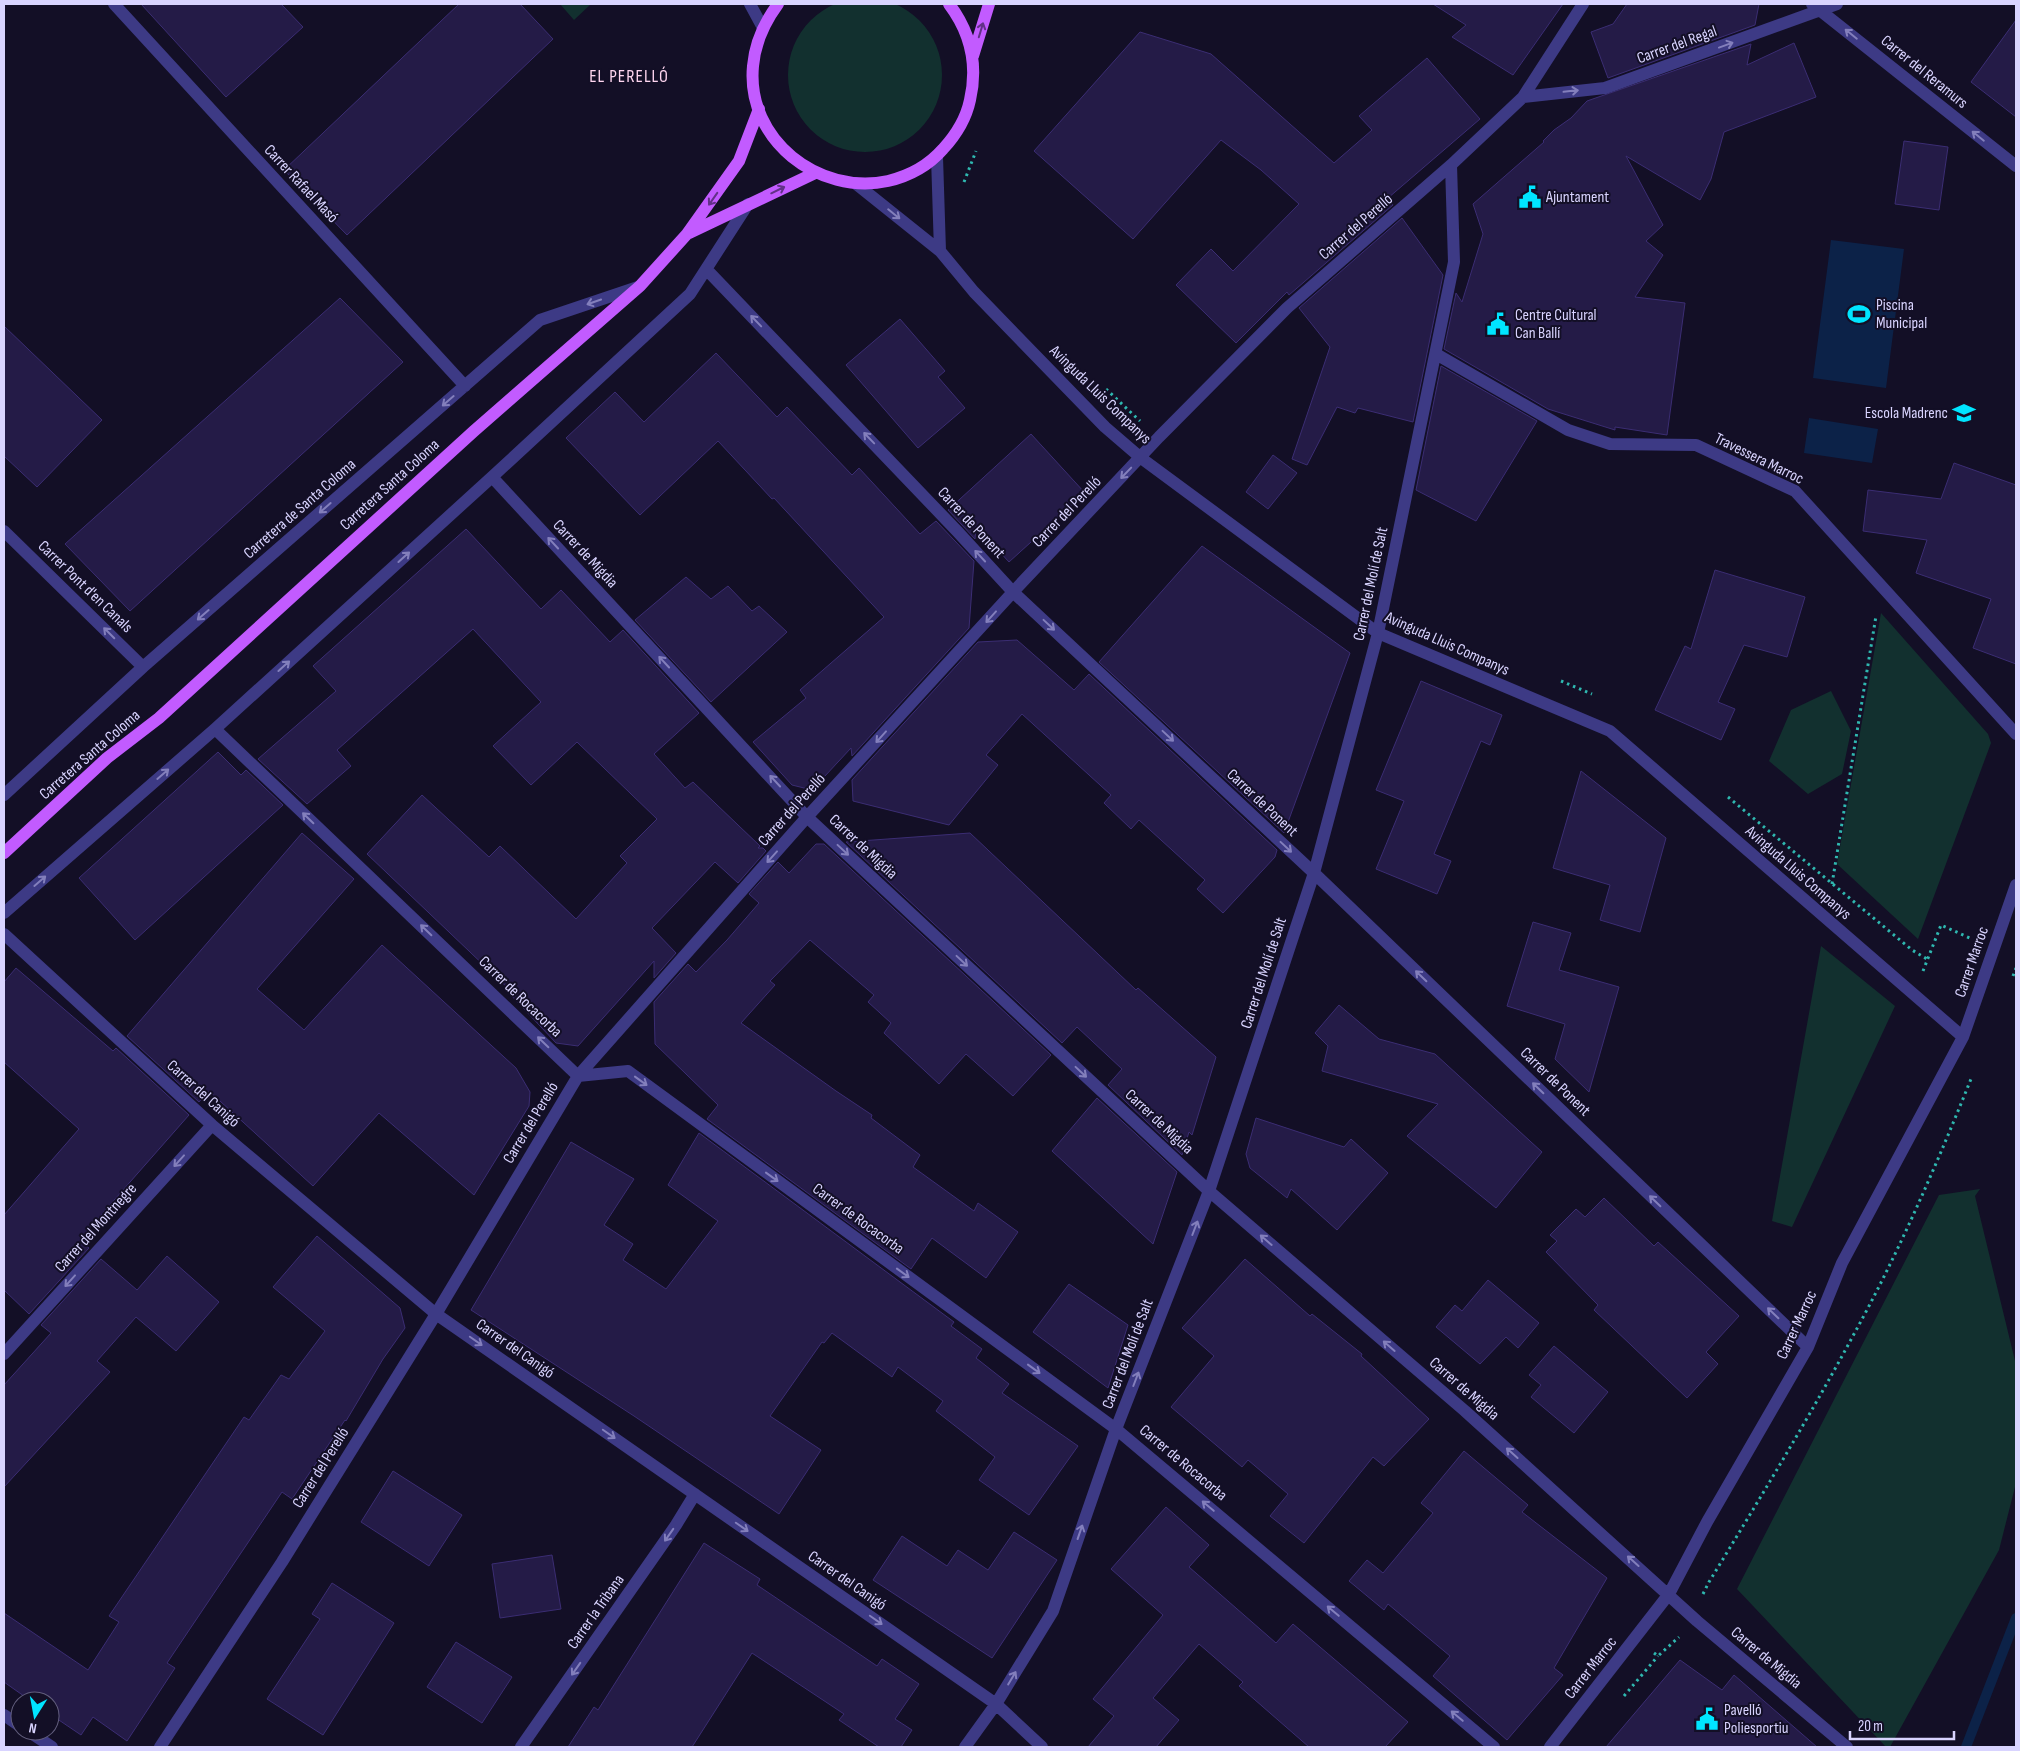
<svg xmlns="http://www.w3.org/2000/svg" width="2020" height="1751" font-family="'Sofia Sans Condensed',sans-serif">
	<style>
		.green { fill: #12302f }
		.water { fill: #0c2248 }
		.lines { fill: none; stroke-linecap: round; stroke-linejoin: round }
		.stream { stroke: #0c2248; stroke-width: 10 }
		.building { fill: #241b47; stroke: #3b2d73 }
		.path { stroke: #2fb8b0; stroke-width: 3; stroke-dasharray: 2.5 4; stroke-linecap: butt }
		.minor { stroke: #3d3a85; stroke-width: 12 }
		.major { stroke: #c25bff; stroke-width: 12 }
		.oneway { stroke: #623188 }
		.oneway2 { stroke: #837fbc }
		.labels { text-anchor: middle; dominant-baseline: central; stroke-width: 4; stroke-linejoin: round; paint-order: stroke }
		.street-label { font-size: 16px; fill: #d9d4ff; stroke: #130f26 }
		.poi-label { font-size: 16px; fill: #d9d4ff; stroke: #130f26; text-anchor: start }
		.neighbourhood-label { font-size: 18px; letter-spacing: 1px; fill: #ffd6f0; stroke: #130f26 }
	</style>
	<rect width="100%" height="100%" fill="#130f26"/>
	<!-- green -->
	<path class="green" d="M788 75a77 77 0 1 1 154 0a77 77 0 1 1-154 0Z
		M560 4H591L574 20Z
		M1881 613 1988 734 1991 743 1918 939 1837 864Z
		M1831 691 1851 731 1842 774 1808 794 1769 761 1791 710Z
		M1821 946 1895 1006 1792 1227 1772 1221Z
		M1980 1189 1975 1196 2016 1365V1483L1999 1550 1890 1747H1886L1737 1589 1939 1195Z"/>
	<!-- water -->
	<path class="water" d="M1831 240 1904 249 1886 388 1813 378Z
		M1809 418 1878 429 1872 463 1804 453Z"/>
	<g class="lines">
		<!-- stream -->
		<path class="stream" d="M1966 1747 2016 1618"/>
	</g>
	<!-- building -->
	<path class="building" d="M141 4H281L303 27 226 97Z
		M459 4H520L553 39 347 235 284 170Z
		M1433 4H1563L1513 75 1452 37 1466 25Z
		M1627 4H1759L1755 25 1608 78 1591 32 1613 24Z
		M2016 20V117L1971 82Z
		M1140 32 1211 54 1334 163 1372 130 1359 116 1427 58 1480 119 1388 198 1393 205 1289 295 1287 292 1236 343 1176 285 1211 249 1233 271 1299 204 1261 170 1221 140 1133 239 1034 151Z
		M1794 43 1816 97 1724 132 1711 179 1700 200 1626 156 1663 225 1646 241 1663 255 1635 297 1685 303 1667 435 1615 427V430L1548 409 1444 349 1456 293 1462 302 1483 234 1473 204 1544 142 1543 141 1554 130 1571 118 1587 101 1751 44 1747 65Z
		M1904 141 1948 147 1939 210 1895 204Z
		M1402 218 1443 275 1413 422 1358 408 1355 413 1337 407 1307 465 1292 459 1330 347 1299 308Z
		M340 298 403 362 130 611 65 544Z
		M900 319 945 371 938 377 965 408 918 448 846 365Z
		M4 326 102 420 37 487 4 456Z
		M716 353 777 417 787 407 852 475 859 468 920 534 936 521 974 561 969 628 852 756 851 748 812 790 792 785 753 742 806 698 800 690 884 617 774 498 772 499 718 441 640 515 566 438 615 392 644 422Z
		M1441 366 1537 421 1476 521 1416 490Z
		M1031 434 1085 493 1009 562 976 526 975 539 948 510Z
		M1273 455 1297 473 1268 509 1246 492Z
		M1954 463 2016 485V664L1973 648 1991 599 1916 573 1927 540 1863 531 1868 490 1941 499Z
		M466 529 541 609 561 590 610 642 623 630 699 713 654 754 685 788 693 782 760 846 758 848H763L766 851 738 883 715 862 652 928 676 953 654 978V961L578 1046 556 1043 509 993 511 991 367 854 422 795 489 857 500 846 576 919 627 863 620 856 657 819 577 742 531 785 493 746 541 702 473 629 337 750 351 766 307 804 258 759 336 691 313 666Z
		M1202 546 1350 653 1284 833 1099 662Z
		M1715 570 1805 597 1787 657 1744 645 1718 702 1735 709 1721 740 1655 710 1685 646 1691 649Z
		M686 577 711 599 728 586 752 611 759 606 787 632 711 702 635 620Z
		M1017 640 1074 690 1089 674 1277 850 1275 857 1223 913 1197 889 1205 880 1139 820 1131 829 1104 803 1111 795 1022 714 986 755 998 765 949 825 853 801 852 780 978 642Z
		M1421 681 1502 715 1490 745 1481 741 1434 854 1451 861 1437 894 1376 869 1404 801 1376 790Z
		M218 752 241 775 246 770 283 805 135 940 79 878Z
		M1581 771 1666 838 1640 932 1600 920 1610 885 1553 868Z
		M302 833 354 879 257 989 304 1030 382 945 516 1068 530 1092 529 1106 474 1195 379 1113 313 1186 209 1091 199 1102 127 1036Z
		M970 833 1136 990 1138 988 1216 1057 1192 1135 1189 1132 1182 1155 1108 1085 1122 1069 1077 1027 1062 1043 846 842Z
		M816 844H824L1051 1055 1013 1096 966 1054 939 1084 884 1033 891 1023 868 1002 874 995 810 940 770 981 775 985 741 1023 836 1091 872 1115 871 1118 920 1155 913 1167 974 1211 978 1203 1018 1232 986 1278 932 1238 911 1269 707 1119 718 1105 655 1044 654 1002 688 964 696 972 727 940 759 903 749 894 778 862 789 873Z
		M1533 922 1571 933 1559 970 1619 987 1589 1092 1555 1059 1565 1024 1507 1006Z
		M16 968 113 1051 116 1048 189 1115 79 1240 89 1248 29 1314 4 1290V1215L79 1129 4 1062V982Z
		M1339 1005 1379 1039 1435 1054 1542 1152 1496 1208 1407 1136 1438 1104 1322 1071 1328 1046 1315 1033Z
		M1097 1098 1177 1172 1153 1244 1052 1151Z
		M1256 1118 1344 1147 1351 1139 1388 1173 1337 1230 1291 1189 1287 1198 1250 1168 1246 1154Z
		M699 1133 954 1322 951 1326 982 1349 976 1358 1009 1384 1002 1393 1078 1446 1029 1515 979 1480 995 1457 936 1411 943 1401 898 1367 892 1377 832 1333 824 1343 822 1342 770 1416 821 1450 779 1514 634 1416 471 1310 571 1142 634 1179 604 1225 633 1244 623 1260 666 1289 718 1221 668 1185Z
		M1604 1198 1654 1246 1658 1242 1739 1316 1706 1352 1718 1364 1687 1398 1594 1310 1598 1305 1546 1252 1557 1241 1550 1235 1576 1209 1585 1217Z
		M317 1236 400 1308 405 1328 383 1359 346 1421 345 1420 292 1499 282 1492 167 1663 175 1668 127 1741 93 1717 81 1735 50 1714V1701H31L4 1682V1613L88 1670 119 1622 109 1616 244 1417 249 1420 281 1375 289 1379 325 1331 273 1287Z
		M167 1256 219 1302 176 1351 136 1317 97 1361 110 1372 4 1487V1385L51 1333 41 1325 101 1259 137 1290Z
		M1245 1259 1310 1316 1312 1314 1362 1354 1361 1356 1429 1419 1384 1466 1373 1457 1304 1543 1270 1516 1288 1494 1248 1460 1242 1467 1171 1407 1214 1356 1182 1328Z
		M1488 1280 1539 1323 1518 1348 1506 1337 1480 1364 1436 1327 1455 1305 1462 1311Z
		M1069 1284 1128 1325 1108 1388 1033 1332Z
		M1554 1346 1608 1392 1574 1433 1531 1397 1541 1385 1529 1375Z
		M1464 1451 1528 1505 1522 1512 1607 1578 1554 1668 1563 1675 1507 1740 1433 1676 1450 1656 1388 1604 1384 1610 1349 1581 1367 1560 1383 1573 1433 1513 1421 1503Z
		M393 1471 462 1515 429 1566 361 1522Z
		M1166 1507 1209 1545 1189 1567 1276 1643 1293 1624 1408 1722 1385 1747H1309L1239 1686 1243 1682 1199 1644 1153 1698 1179 1720 1156 1747H1088L1114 1716 1093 1699 1163 1615 1111 1569Z
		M1014 1532 1057 1560 992 1658 873 1580 902 1536 947 1566 958 1550 988 1570Z
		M704 1543 760 1579 757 1585 877 1666 882 1659 919 1684 895 1719 912 1730 901 1747H879L839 1720 844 1714 752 1653 692 1747H568L594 1707 598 1710Z
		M552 1555 561 1609 500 1618 492 1564Z
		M332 1583 394 1623 323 1735 267 1699 320 1619 312 1614Z
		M456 1642 512 1677 482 1723 427 1687Z
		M1680 1660 1722 1690 1734 1675 1817 1747H1606Z"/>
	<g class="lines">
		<!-- path -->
		<path class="path" d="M964 182 976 151
			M1106 389 1140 421
			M1561 681 1592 694
			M1728 797 1912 950 1927 959
			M1832 884 1876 616
			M1923 971 1941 925 1972 939
			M2013 976 2016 968
			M1703 1594 1709 1582C1759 1500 1809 1418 1854 1334 1899 1252 1936 1166 1971 1079
			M1654 1653 1658 1656 1679 1637
			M1624 1696 1658 1656"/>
		<!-- minor -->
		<path class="minor" d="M114 4 465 386
			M750 4 763 28
			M1812 4 2016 166
			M1523 97 1605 88 1837 4
			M937 157 940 251
			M855 183 940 251 974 292 1105 427 1141 458 1378 633 1610 731 1963 1037
			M707 270 957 531 1013 592 1314 873 1808 1347
			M1436 354 1568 430 1610 444 1696 445 1795 491 2016 734
			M492 477 807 817 1209 1191 1465 1411 1697 1621 1847 1747
			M4 531 143 667
			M215 729 578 1076 628 1071 1116 1429 1494 1747
			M4 795 143 667 540 320 638 287
			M4 913 215 729 492 477 690 294 748 204
			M4 934 212 1125 436 1314 996 1704 1042 1747
			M4 1354 212 1125
			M4 1715 20 1726
			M28 1731 52 1747
			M160 1747 282 1562 436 1314 578 1076 807 817 1013 592 1159 437 1287 308 1451 165 1523 97 1583 4
			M521 1747 676 1525 695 1494
			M965 1747 996 1704 1053 1611 1116 1429 1209 1191 1314 873 1378 633 1454 262 1451 165
			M1550 1747 1669 1594 1707 1522 1808 1347 1842 1263 1963 1037 2016 885"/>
		<!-- major -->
		<path class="major" d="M778 4C764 23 755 43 753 66 746 140 819 196 888 181 909 176 929 165 943 149 956 135 966 119 970 100 978 65 971 33 949 4
			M973 56 989 4
			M689 233 815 173
			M4 853 107 758 159 718 474 431 640 286 687 234 739 161 759 109"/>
	</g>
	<!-- one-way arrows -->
	<defs><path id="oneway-shaft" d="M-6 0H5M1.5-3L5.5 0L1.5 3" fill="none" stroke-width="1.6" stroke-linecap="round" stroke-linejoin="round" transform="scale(1.25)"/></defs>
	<g class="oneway">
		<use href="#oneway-shaft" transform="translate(981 30) rotate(-73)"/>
		<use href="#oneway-shaft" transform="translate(778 190) rotate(-26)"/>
		<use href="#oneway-shaft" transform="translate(713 199) rotate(125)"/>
	</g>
	<g class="oneway2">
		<use href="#oneway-shaft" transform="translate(1851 34) rotate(-141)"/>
		<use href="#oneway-shaft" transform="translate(1726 45) rotate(-20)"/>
		<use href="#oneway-shaft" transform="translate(1571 91) rotate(-6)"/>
		<use href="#oneway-shaft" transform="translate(1978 136) rotate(-141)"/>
		<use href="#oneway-shaft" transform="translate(894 214) rotate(39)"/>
		<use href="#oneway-shaft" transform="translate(594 302) rotate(161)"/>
		<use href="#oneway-shaft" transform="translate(756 321) rotate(-134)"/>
		<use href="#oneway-shaft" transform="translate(448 401) rotate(139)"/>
		<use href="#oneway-shaft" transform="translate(869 438) rotate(-134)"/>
		<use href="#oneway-shaft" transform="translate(1126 473) rotate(134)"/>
		<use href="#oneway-shaft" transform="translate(325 508) rotate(139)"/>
		<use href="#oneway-shaft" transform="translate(553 543) rotate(-133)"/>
		<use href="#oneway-shaft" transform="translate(980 556) rotate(-133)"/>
		<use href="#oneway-shaft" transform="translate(404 557) rotate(-42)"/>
		<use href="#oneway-shaft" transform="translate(203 615) rotate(139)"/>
		<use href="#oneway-shaft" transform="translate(991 617) rotate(132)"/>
		<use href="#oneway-shaft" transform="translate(1049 625) rotate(43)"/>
		<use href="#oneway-shaft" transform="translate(109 633) rotate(-135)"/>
		<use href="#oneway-shaft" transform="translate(664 662) rotate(-133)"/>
		<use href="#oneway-shaft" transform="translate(284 666) rotate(-42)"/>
		<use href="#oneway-shaft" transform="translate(1168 736) rotate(43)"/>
		<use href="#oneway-shaft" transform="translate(881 737) rotate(132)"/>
		<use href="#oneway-shaft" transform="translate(163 774) rotate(-41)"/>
		<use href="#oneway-shaft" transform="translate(775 781) rotate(-133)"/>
		<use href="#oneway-shaft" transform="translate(308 818) rotate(-136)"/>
		<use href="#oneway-shaft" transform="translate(1286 847) rotate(43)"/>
		<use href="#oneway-shaft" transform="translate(843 850) rotate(43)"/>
		<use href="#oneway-shaft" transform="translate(772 857) rotate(132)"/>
		<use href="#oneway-shaft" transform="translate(40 881) rotate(-41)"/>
		<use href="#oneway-shaft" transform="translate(426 930) rotate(-136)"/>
		<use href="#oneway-shaft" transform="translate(962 961) rotate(43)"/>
		<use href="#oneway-shaft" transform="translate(1421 976) rotate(-136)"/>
		<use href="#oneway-shaft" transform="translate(543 1042) rotate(-136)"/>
		<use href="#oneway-shaft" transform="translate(1081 1072) rotate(43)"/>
		<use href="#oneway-shaft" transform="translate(641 1081) rotate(36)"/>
		<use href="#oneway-shaft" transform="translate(1538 1088) rotate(-136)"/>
		<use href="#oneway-shaft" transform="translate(179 1161) rotate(132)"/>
		<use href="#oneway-shaft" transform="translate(772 1177) rotate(36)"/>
		<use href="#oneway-shaft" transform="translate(1655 1201) rotate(-136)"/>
		<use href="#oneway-shaft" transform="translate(1195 1228) rotate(-69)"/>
		<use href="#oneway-shaft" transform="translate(1266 1240) rotate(-139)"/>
		<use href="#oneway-shaft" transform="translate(903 1273) rotate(36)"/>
		<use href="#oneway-shaft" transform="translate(70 1281) rotate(132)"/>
		<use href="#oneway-shaft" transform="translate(1773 1313) rotate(-136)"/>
		<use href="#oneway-shaft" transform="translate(476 1341) rotate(35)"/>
		<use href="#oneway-shaft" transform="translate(1389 1346) rotate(-139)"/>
		<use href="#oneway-shaft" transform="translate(1034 1369) rotate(36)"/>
		<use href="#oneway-shaft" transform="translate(1136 1379) rotate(-69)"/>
		<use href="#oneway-shaft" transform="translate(609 1434) rotate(35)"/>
		<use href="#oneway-shaft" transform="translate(1512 1453) rotate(-138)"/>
		<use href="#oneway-shaft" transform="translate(1208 1506) rotate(-140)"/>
		<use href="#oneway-shaft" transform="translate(742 1527) rotate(35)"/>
		<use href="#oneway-shaft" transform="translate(1080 1532) rotate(-71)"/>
		<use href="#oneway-shaft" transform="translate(669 1535) rotate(125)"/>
		<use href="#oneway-shaft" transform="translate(1633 1561) rotate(-138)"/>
		<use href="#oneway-shaft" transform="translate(1333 1611) rotate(-140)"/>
		<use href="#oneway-shaft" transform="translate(876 1620) rotate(35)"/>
		<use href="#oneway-shaft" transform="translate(576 1669) rotate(125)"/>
		<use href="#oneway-shaft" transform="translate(1012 1678) rotate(-59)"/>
		<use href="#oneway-shaft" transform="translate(1457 1716) rotate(-140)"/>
	</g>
	<!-- icons -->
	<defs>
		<symbol id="civic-bare" viewBox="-9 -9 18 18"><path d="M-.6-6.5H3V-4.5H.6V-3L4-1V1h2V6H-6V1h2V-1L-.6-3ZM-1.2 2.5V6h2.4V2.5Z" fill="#00e5ff" stroke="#130f26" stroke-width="2.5" paint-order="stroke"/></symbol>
		<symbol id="stadium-bare" viewBox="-9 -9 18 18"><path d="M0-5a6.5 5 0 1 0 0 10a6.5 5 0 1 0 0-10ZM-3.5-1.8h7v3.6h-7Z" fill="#00e5ff" stroke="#130f26" stroke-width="2.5" paint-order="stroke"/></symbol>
		<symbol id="school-bare" viewBox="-9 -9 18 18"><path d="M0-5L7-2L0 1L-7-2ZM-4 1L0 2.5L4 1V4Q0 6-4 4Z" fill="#00e5ff" stroke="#130f26" stroke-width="2.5" paint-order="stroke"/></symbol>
	</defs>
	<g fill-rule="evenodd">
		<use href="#civic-bare" x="1514" y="181" width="32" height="32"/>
		<use href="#stadium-bare" x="1843" y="298" width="32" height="32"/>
		<use href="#civic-bare" x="1482" y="308" width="32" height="32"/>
		<use href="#school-bare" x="1948" y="397" width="32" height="32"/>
		<use href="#civic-bare" x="1691" y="1703" width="32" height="32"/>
	</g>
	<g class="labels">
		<!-- street labels -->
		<g class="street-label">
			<text transform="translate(1677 45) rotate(-20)">Carrer del Regal</text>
			<text transform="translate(1924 72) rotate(39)">Carrer del Reramurs</text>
			<text transform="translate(301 184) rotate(47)">Carrer Rafael Masó</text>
			<text transform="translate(1356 227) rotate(-41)">Carrer del Perelló</text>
			<text transform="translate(1100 395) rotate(44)">Avinguda Lluis Companys</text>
			<text transform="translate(1759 459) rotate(26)">Travessera Marroc</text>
			<text transform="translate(390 485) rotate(-42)">Carretera Santa Coloma</text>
			<text transform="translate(300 509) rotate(-41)">Carretera de Santa Coloma</text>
			<text transform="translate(1067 512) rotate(-46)">Carrer del Perelló</text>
			<text transform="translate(971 523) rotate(47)">Carrer de Ponent</text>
			<text transform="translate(585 554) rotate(47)">Carrer de Migdia</text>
			<text transform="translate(1371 584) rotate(-78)">Carrer del Molí de Salt</text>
			<text transform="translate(85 587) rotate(44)">Carrer Pont d'en Canals</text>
			<text transform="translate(1447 644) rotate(24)">Avinguda Lluis Companys</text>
			<text transform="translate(90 755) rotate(-41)">Carretera Santa Coloma</text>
			<text transform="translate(1262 803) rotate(43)">Carrer de Ponent</text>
			<text transform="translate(792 810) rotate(-48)">Carrer del Perelló</text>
			<text transform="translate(863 847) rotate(43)">Carrer de Migdia</text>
			<text transform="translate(1798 873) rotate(41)">Avinguda Lluis Companys</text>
			<text transform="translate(1972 962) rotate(-71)">Carrer Marroc</text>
			<text transform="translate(1264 973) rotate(-72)">Carrer del Molí de Salt</text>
			<text transform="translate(520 997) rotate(44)">Carrer de Rocacorba</text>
			<text transform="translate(1555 1082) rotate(44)">Carrer de Ponent</text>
			<text transform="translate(203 1094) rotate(42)">Carrer del Canigó</text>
			<text transform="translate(1159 1122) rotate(43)">Carrer de Migdia</text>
			<text transform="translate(531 1123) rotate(-59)">Carrer del Perelló</text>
			<text transform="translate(858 1219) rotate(36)">Carrer de Rocacorba</text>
			<text transform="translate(96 1228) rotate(-48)">Carrer del Montnegre</text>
			<text transform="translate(1797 1325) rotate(-65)">Carrer Marroc</text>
			<text transform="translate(515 1349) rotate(35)">Carrer del Canigó</text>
			<text transform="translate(1128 1354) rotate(-69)">Carrer del Molí de Salt</text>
			<text transform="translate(1464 1389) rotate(41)">Carrer de Migdia</text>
			<text transform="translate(1183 1463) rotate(40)">Carrer de Rocacorba</text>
			<text transform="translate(321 1468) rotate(-58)">Carrer del Perelló</text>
			<text transform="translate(847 1581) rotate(35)">Carrer del Canigó</text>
			<text transform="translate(596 1612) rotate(-55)">Carrer la Tribana</text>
			<text transform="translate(1766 1658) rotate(40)">Carrer de Migdia</text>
			<text transform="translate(1591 1668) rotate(-52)">Carrer Marroc</text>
		</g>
		<!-- poi labels -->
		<g class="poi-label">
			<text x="1546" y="197">Ajuntament</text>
			<text x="1876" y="305">Piscina<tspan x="1876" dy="18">Municipal</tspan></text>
			<text x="1515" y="315">Centre Cultural<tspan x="1515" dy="18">Can Ballí</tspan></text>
			<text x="1948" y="413" text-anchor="end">Escola Madrenc</text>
			<text x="1724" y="1710">Pavelló<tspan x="1724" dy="18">Poliesportiu</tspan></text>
		</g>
		<!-- neighbourhood labels -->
		<g class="neighbourhood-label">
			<text x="629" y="76">EL PERELLÓ</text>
		</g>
	</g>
	<!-- border -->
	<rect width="2020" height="1751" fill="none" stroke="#d9d4ff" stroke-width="10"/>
	<!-- north arrow -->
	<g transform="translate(35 1716) rotate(191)"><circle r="24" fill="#130f26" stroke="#625e7d"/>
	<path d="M0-4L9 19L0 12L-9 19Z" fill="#00e5ff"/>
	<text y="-8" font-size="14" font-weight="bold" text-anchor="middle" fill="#d9d4ff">N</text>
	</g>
	<!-- scale -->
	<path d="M1850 1731v8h104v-8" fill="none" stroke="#d9d4ff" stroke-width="2.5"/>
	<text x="1858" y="1731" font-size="15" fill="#d9d4ff" stroke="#130f26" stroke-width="4" paint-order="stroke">20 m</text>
</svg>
